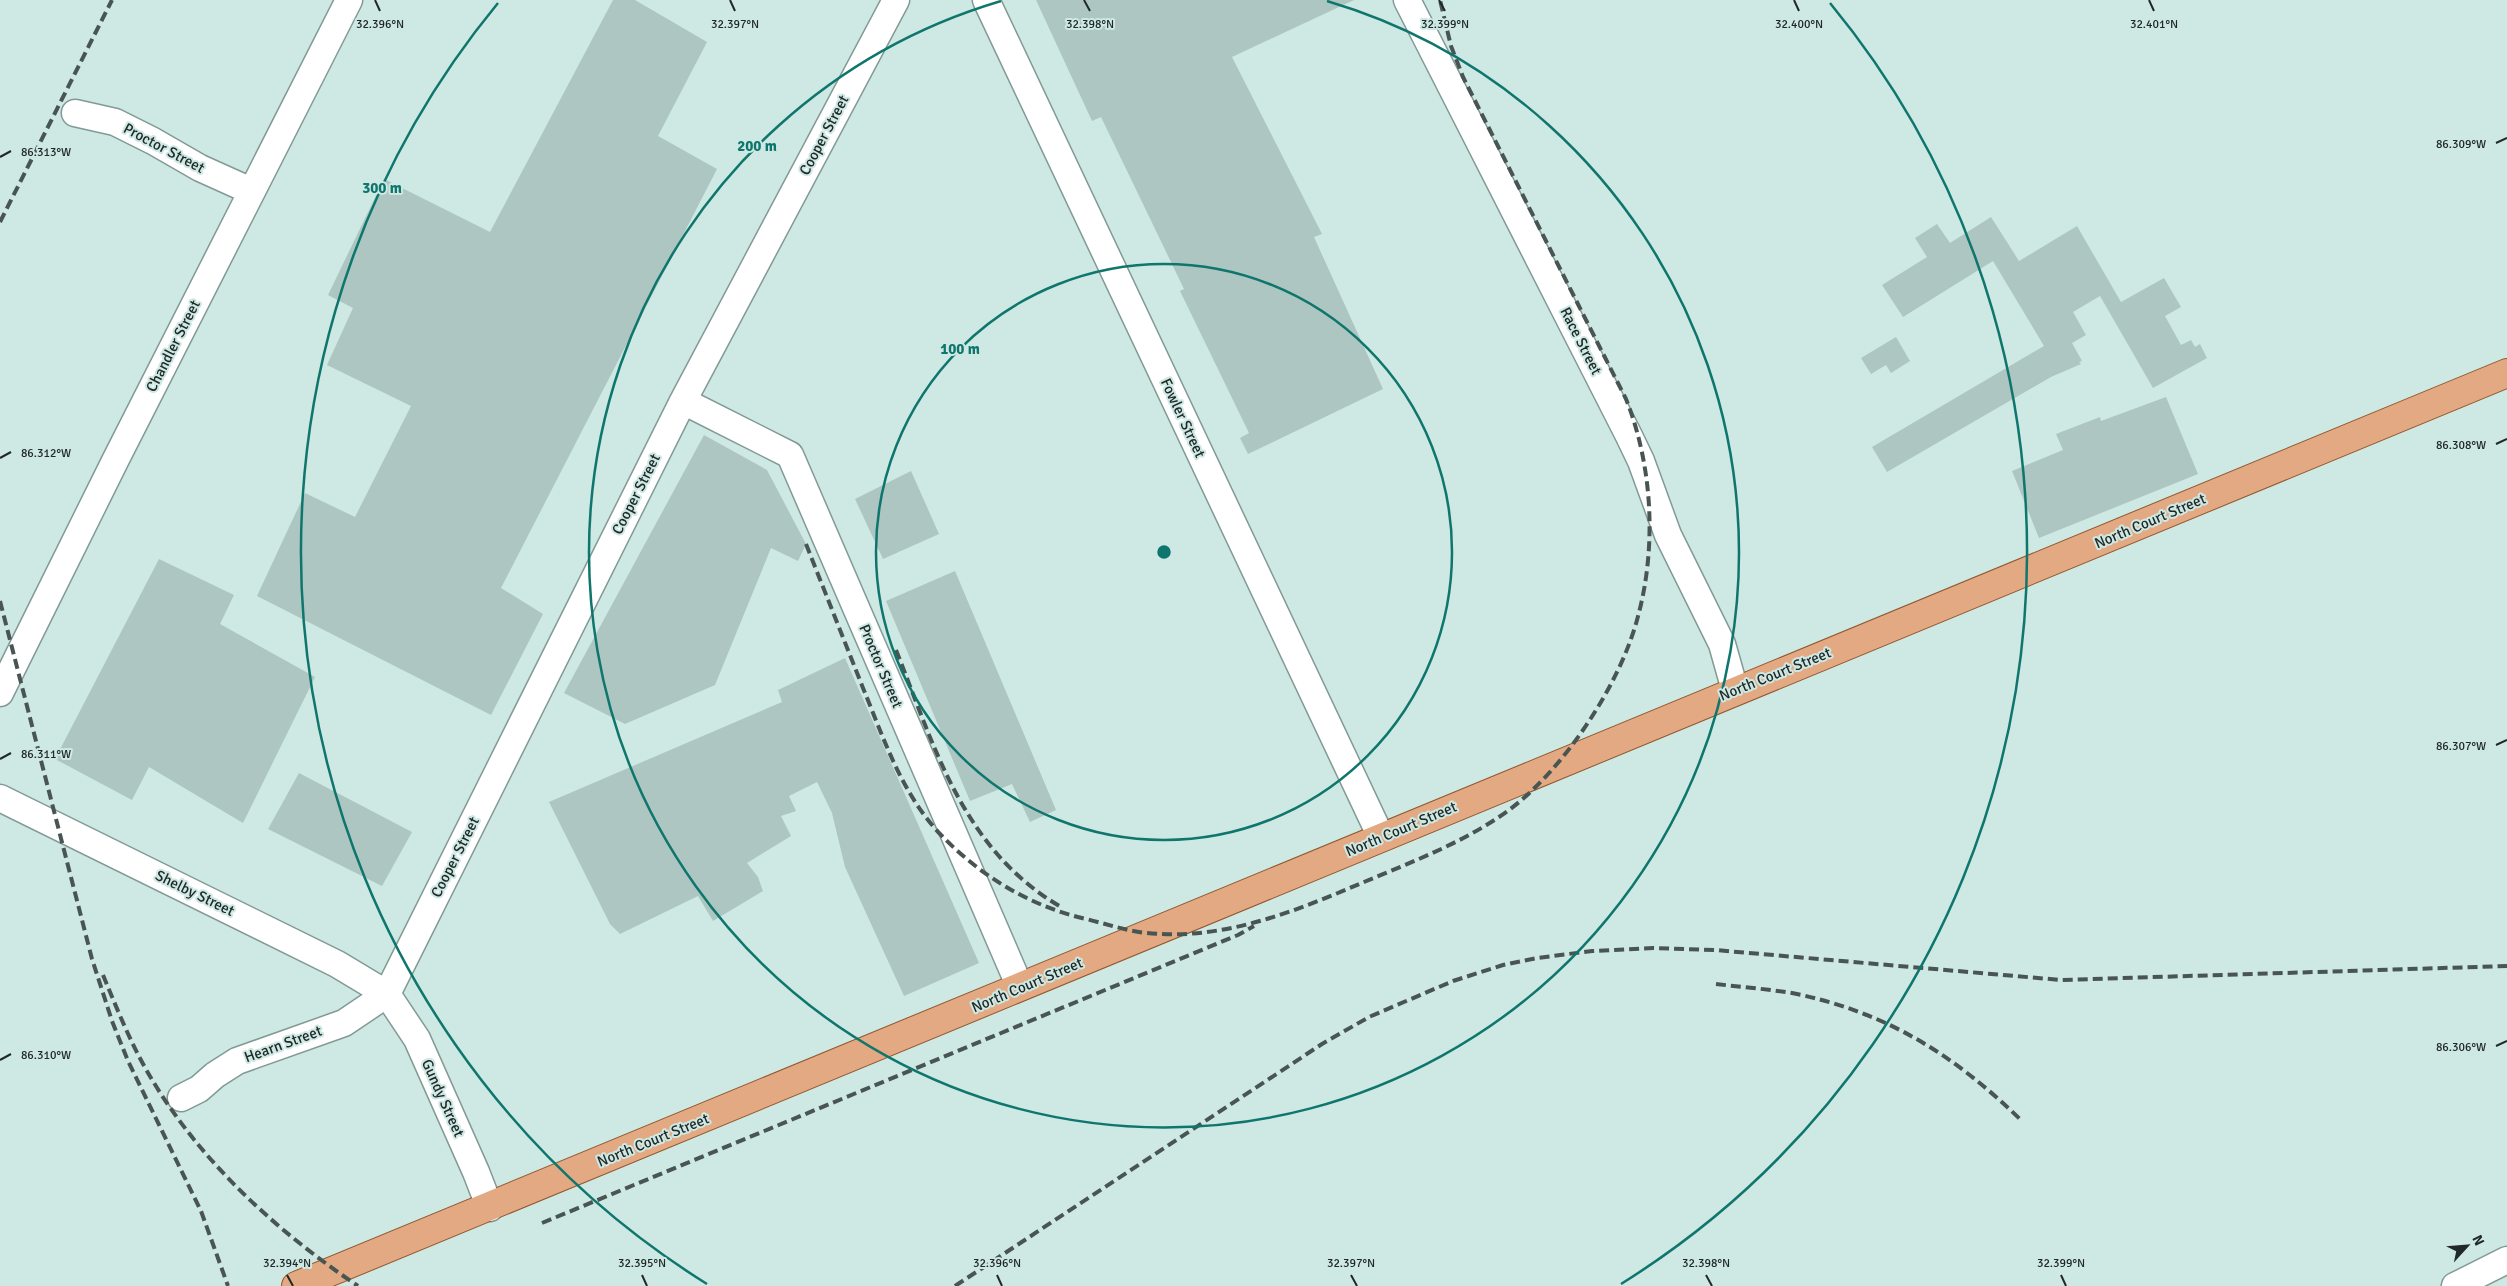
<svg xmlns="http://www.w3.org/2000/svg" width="2507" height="1286" font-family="Signika,sans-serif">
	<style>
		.building { fill: #adc6c2 }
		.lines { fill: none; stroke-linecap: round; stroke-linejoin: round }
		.minor-casing { stroke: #829a95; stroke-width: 29 }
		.major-casing { stroke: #91572e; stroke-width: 30 }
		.minor { stroke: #fff; stroke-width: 26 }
		.major { stroke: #e2a983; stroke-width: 28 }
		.rail { stroke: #485553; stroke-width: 4; stroke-dasharray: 10 5; stroke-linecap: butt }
		.ticks { fill: none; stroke: #202928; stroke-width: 2 }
		.ring { fill: none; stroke: #0f766e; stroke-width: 2.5 }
		.labels { text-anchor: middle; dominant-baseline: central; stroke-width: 4; stroke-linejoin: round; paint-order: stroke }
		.street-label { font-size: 15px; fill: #202928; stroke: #cee8e3 }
		.ticks-label { font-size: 12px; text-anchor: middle; fill: #202928; stroke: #cee8e3; stroke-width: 4; stroke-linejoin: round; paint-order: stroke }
		.centre { fill: #0f766e; stroke: #cee8e3; stroke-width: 2.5 }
		.ring-label { font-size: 15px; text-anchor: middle; font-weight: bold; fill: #0f766e; stroke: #cee8e3; stroke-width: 4; stroke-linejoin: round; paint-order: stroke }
	</style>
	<rect width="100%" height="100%" fill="#cee8e3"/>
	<!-- building -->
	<path class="building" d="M613 0H635L707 42 658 136 717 169 501 588 543 614 491 715 257 596 305 493 355 517 411 406 327 365 353 308 328 295 384 179 490 232Z
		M1036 0H1354L1232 57 1322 234 1314 237 1383 389 1248 454 1240 438 1249 433 1180 291 1184 289 1101 117 1092 121Z
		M1991 217 2019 261 2077 226 2121 302 2164 278 2181 307 2165 316 2181 345 2191 340 2195 347 2200 344 2207 358 2153 388 2100 296 2073 312 2086 335 2072 343 2082 361 2079 362 2081 364 2051 377 1887 472 1872 447 2044 346 1993 261 1903 317 1882 285 1927 257 1915 238 1937 224 1950 243Z
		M1896 337 1910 361 1891 373 1886 365 1871 374 1861 358Z
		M2166 397 2198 474 2039 538 2012 471 2063 450 2056 434 2100 417 2101 421Z
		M704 435 767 470 806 544 798 561 771 548 715 685 625 724 564 693Z
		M911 471 939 534 883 559 855 499Z
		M159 559 234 595 220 624 315 677 243 823 149 767 132 800 55 759Z
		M955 571 1056 810 1030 822 1012 784 970 801 886 601Z
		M845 658 979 963 904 996 845 867 832 813 817 782 789 796 796 811 781 816 791 836 747 863 758 877 763 891 713 921 698 896 620 934 610 924 549 802 782 702 778 690Z
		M299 773 412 832 382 886 268 829Z"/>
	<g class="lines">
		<defs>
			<path id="minor" d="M986 0 1381 837
				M1407 0 1629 436 1641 461 1668 535 1722 644 1735 690
				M75 113 115 122 153 141 200 168 251 191
				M683 401 790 455 1020 987
				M0 693 115 461 349 0
				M0 798 337 964 387 994 417 1039 476 1172 490 1208
				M181 1098 199 1089 215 1075 237 1061 344 1023 387 994 683 401 896 0
				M2455 1286 2507 1260"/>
			<path id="major" d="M296 1286 2507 373"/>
		</defs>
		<!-- minor casing -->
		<use href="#minor" class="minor-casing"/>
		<!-- major casing -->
		<use href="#major" class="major-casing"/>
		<!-- minor -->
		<use href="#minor" class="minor"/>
		<!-- major -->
		<use href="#major" class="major"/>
		<!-- rail -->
		<path class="rail" d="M0 222 112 0
			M806 544C825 592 844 640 863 688 884 739 902 795 942 836 982 877 1030 906 1086 919 1107 924 1126 931 1147 933 1223 941 1296 911 1364 882 1414 861 1465 842 1509 810 1564 769 1619 686 1637 620 1657 549 1653 467 1626 399L1463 77 1451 46 1440 0
			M0 601 92 959 112 1021 128 1061 201 1211 228 1286
			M896 650C935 748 963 850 1061 907
			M103 975C115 1004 127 1034 142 1062 191 1153 273 1229 358 1286
			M1716 984C1741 987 1767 989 1792 993 1887 1012 1954 1055 2022 1121
			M542 1223 1238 935 1254 926
			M955 1286 1322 1044 1369 1017 1453 981 1503 965 1537 958 1592 951 1653 948 1715 950 2061 980 2507 966"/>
	</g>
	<!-- ticks -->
	<path class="ticks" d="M375 0 380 11M730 0 735 11M1084 0 1090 11M1439 0 1445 11M1794 0 1799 11M2149 0 2154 11M2496 143 2507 138M0 157 11 151M2496 444 2507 439M0 458 11 452M2496 745 2507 740M0 759 11 753M2496 1046 2507 1041M0 1060 11 1054M287 1275 293 1286M642 1275 647 1286M997 1275 1002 1286M1351 1275 1357 1286M1706 1275 1712 1286M2061 1275 2066 1286"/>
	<!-- distance rings -->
	<g class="ring">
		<circle cx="1164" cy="552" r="288"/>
		<path d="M1327 1A575 575 0 1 1 1001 1"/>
		<path d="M707 1284A863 863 0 0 1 498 3M1830 3A863 863 0 0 1 1621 1284"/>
	</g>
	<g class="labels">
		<!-- street labels -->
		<g class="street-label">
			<text transform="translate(824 135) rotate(-62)">Cooper Street</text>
			<text transform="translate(164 148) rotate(28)">Proctor Street</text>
			<text transform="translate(1581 341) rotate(63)">Race Street</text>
			<text transform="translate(173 346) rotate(-63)">Chandler Street</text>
			<text transform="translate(1183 418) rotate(65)">Fowler Street</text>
			<text transform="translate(636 494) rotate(-63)">Cooper Street</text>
			<text transform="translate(2150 521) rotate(-23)">North Court Street</text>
			<text transform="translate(881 666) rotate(67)">Proctor Street</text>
			<text transform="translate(1775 674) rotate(-22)">North Court Street</text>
			<text transform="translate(1401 829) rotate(-23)">North Court Street</text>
			<text transform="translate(455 857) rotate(-63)">Cooper Street</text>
			<text transform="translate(195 893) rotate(26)">Shelby Street</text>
			<text transform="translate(1027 985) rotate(-23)">North Court Street</text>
			<text transform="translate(283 1044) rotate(-20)">Hearn Street</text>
			<text transform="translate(443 1098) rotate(66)">Gundy Street</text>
			<text transform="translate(653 1140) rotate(-22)">North Court Street</text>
		</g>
	</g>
	<g class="ticks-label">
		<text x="380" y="28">32.396°N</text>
		<text x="735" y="28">32.397°N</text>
		<text x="1090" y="28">32.398°N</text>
		<text x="1445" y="28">32.399°N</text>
		<text x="1799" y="28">32.400°N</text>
		<text x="2154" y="28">32.401°N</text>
		<text x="2461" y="148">86.309°W</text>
		<text x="46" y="156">86.313°W</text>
		<text x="2461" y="449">86.308°W</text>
		<text x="46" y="457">86.312°W</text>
		<text x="2461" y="750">86.307°W</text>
		<text x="46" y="758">86.311°W</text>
		<text x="2461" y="1051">86.306°W</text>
		<text x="46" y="1059">86.310°W</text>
		<text x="287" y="1267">32.394°N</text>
		<text x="642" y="1267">32.395°N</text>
		<text x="997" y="1267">32.396°N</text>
		<text x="1351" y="1267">32.397°N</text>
		<text x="1706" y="1267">32.398°N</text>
		<text x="2061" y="1267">32.399°N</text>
	</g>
	<circle cx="1164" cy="552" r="8" class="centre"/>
	<g class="ring-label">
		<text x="757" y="151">200 m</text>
		<text x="382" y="193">300 m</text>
		<text x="960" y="354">100 m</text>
	</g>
	<!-- north arrow -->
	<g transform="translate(2467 1246) rotate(64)" stroke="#cee8e3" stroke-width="4" paint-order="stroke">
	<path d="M0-4L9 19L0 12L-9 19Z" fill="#202928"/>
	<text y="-8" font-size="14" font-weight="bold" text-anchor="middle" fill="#202928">N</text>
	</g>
</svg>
